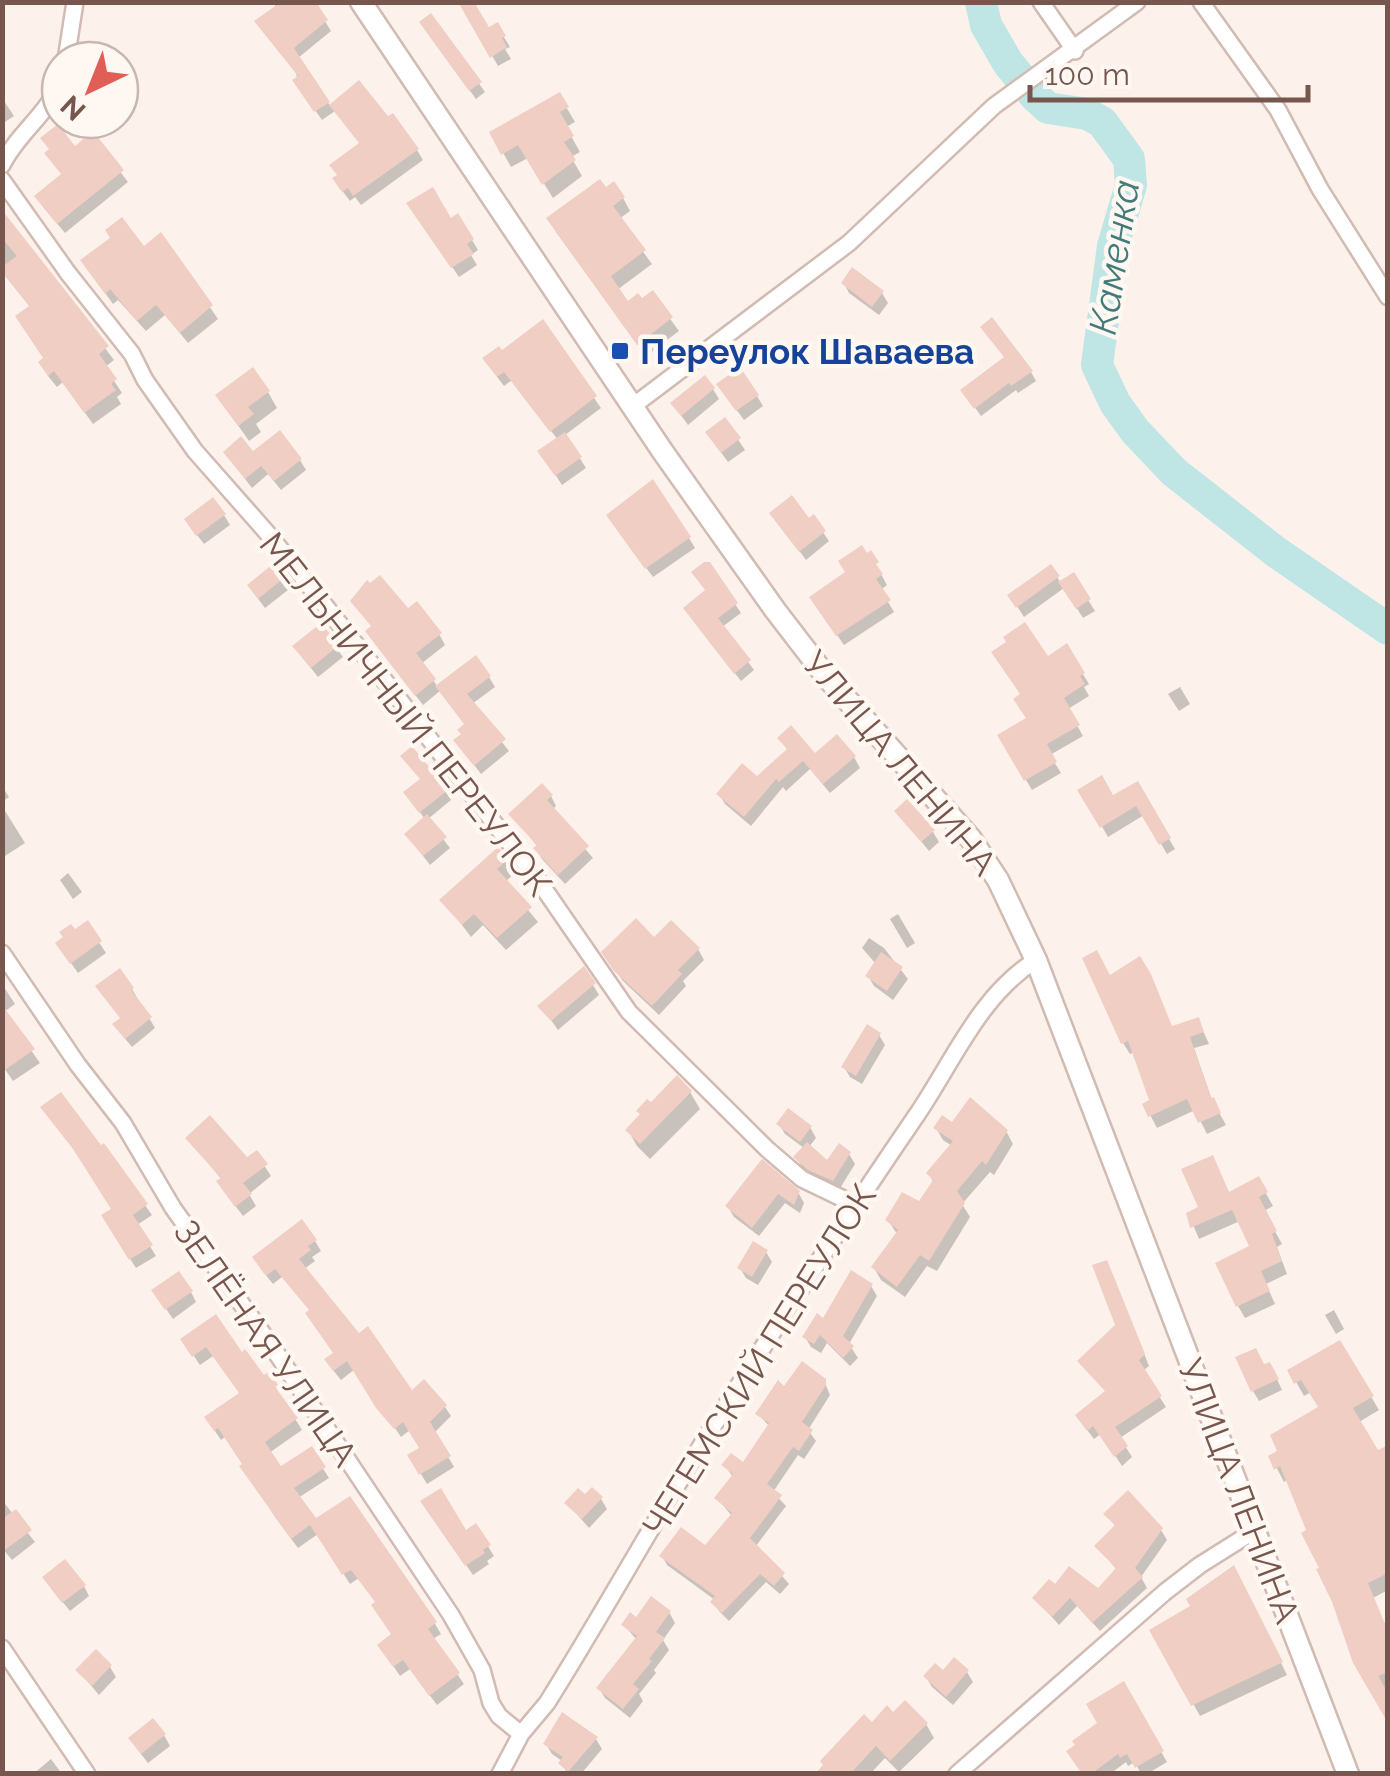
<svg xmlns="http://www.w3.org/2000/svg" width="1390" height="1776" font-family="Raleway,sans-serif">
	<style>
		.shadow { fill: #0003 }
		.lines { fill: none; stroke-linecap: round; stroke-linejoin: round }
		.river { stroke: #bfe5e5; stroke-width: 32 }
		.building { fill: #f0cec4 }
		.minor-casing { stroke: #d1bbb3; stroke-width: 20 }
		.tertiary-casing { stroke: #d1bbb3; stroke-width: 25 }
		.minor { stroke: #fff; stroke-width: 15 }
		.tertiary { stroke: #fff; stroke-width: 20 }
		.transit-dot { fill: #1a4fb4; stroke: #fef7f2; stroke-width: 4 }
		.labels { text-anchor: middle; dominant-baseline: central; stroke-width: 9; stroke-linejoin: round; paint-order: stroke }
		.transit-label { font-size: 35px; font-weight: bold; fill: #164399; stroke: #fef7f2; text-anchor: start }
		.street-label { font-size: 35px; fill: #77564e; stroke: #fef7f2 }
		.water-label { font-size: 38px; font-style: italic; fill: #427b7a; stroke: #fef7f2 }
	</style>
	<rect width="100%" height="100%" fill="#fcf2eb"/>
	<!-- shadow -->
	<path class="shadow" d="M274 2H313L331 31 298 58 331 107 417 150 423 160 361 205 355 197 350 201 341 189 361 145 335 111 322 120 301 90Z
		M461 2 488 31 497 26 510 47 505 49 511 59 498 66Z
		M431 17 485 92 476 99 427 32Z
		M559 95 575 122 566 127 580 152 571 157 582 176 553 198 528 158 511 167 492 133Z
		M2 98 14 116 2 124Z
		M92 135 128 182 65 233 43 207 63 176 74 149Z
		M606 190 623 198 630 211 619 219 652 264 617 290 628 305 642 302 652 294 679 331 646 356 556 232Z
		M2 212 114 360 105 367 122 393 117 397 121 404 93 424 63 382 57 387 48 376 31 308 2 272Z
		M416 214 450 221 472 240 478 250 471 255 477 265 459 277Z
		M161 236 218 319 188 343 165 315 146 331 118 300 113 304 90 272 143 249Z
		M844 283 882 293 888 303 879 315 849 293Z
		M542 323 601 408 565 435 586 468 562 485 547 462 558 440 512 380 504 386 491 369 502 353Z
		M1031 372 1036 381 1018 393 1016 390 981 416 969 399Z
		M713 389 719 399 688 425 680 414Z
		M268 392 277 408 256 424 261 432 249 441 228 411Z
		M725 394 757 396 763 406 744 420Z
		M725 420 745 450 728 462 714 443Z
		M253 455 300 460 306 470 281 490 268 474 252 488 232 462Z
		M224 515 230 525 204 544 193 530Z
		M813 518 829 541 806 560 778 522 808 521Z
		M615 526 689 538 695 548 653 577Z
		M870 554 887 585 881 590 894 612 844 645 818 608Z
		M709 564 741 613 722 627 754 670 741 681 691 617 708 591Z
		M1050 567 1061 583 1073 576 1095 611 1083 618 1064 588 1024 617 1017 606Z
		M273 568 288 590 265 608 256 596Z
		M353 601 408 611 439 634 445 645 421 664 438 687 489 677 495 687 472 704 509 751 481 774 456 741 463 735 466 725 441 690 423 705 374 642 373 628Z
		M320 626 343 657 318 677 302 657Z
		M1066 647 1089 684 1084 687 1089 696 1068 709 1083 736 1050 755 1061 773 1032 790 1000 736 1029 719 1048 660Z
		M1180 687 1190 704 1179 711 1168 694Z
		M780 738 815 756 854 757 860 768 830 793 810 769 786 791 783 787 751 826 725 804 719 794 758 779 788 751Z
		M1137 784 1175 849 1167 854 1144 815 1108 837 1081 790 1112 798Z
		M2 786 9 797 2 802Z
		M446 792 451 800 428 819 450 848 430 865 407 835 425 819 412 802Z
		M551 796 556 806 552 810 593 858 565 884 542 859 536 849 538 847 511 814Z
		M2 806 25 843 2 858Z
		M897 812 933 832 939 842 929 851Z
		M506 861 514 874 505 882 538 922 506 950 483 925 471 937 443 900Z
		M68 873 82 892 73 899 60 880Z
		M898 914 915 943 907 948 890 919Z
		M87 924 106 953 78 973 64 953Z
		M869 938 884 948 908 979 893 1000 874 986 868 976 876 964 862 948Z
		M653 941 698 949 704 960 683 981 686 986 659 1015 623 981 610 962Z
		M1109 978 1173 1029 1198 1020 1209 1044 1194 1048 1212 1100 1226 1125 1207 1134 1195 1110 1157 1128 1145 1105 1152 1102 1135 1052 1130 1054 1123 1043Z
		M2 984 15 1004 4 1012 40 1063 13 1081 2 1065Z
		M593 985 599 995 558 1030 541 1006Z
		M132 989 155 1028 132 1047 122 1035V1019L104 996Z
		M879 1035 885 1045 862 1084 850 1077 844 1067Z
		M690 1092 700 1109 650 1159 637 1146 628 1130 651 1106Z
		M779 1124 810 1127 816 1138 809 1147 828 1164 849 1154 855 1164 839 1190 817 1180 802 1167 796 1157 804 1148 785 1134Z
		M953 1125 1006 1131 1013 1144 994 1175 990 1172 962 1204 970 1217 937 1271 927 1266 905 1297 881 1280 874 1268 897 1234 888 1220 919 1204 934 1183 929 1174 952 1146 943 1140 936 1128Z
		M188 1138 247 1161 256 1153 271 1176 249 1194 256 1206 243 1216 225 1192 222 1180Z
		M103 1146 152 1215 137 1225 156 1256 136 1268 123 1248 100 1148Z
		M762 1163 798 1192 804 1203 800 1213 785 1203 759 1236 734 1217 728 1207Z
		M1258 1179 1273 1206 1264 1211 1282 1244 1277 1247 1287 1274 1266 1284 1275 1304 1245 1318 1238 1306 1253 1248 1240 1221 1199 1239 1189 1215Z
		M315 1241 321 1251 312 1257 315 1261 304 1269 359 1336 412 1394 445 1407 451 1416 434 1433 454 1467 427 1484 410 1456 422 1449 410 1430 401 1437 355 1369 341 1380 333 1370 336 1354 311 1312 282 1277 273 1284 260 1268Z
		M766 1252 772 1262 758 1285 746 1278 740 1268Z
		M1112 1273 1149 1366 1143 1371 1166 1407 1120 1438 1132 1457 1122 1466 1101 1434 1094 1439 1084 1426 1107 1393 1080 1361 1118 1326Z
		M871 1286 877 1296 849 1344 858 1358 850 1366 827 1343 821 1353 811 1347 805 1337Z
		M191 1292 196 1302 173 1319 160 1300Z
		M1334 1310 1344 1329 1336 1334 1325 1315Z
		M183 1340 242 1355 263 1378 268 1375 302 1430 269 1453 280 1470 311 1450 329 1478 298 1498 315 1522 435 1624 441 1634 433 1639 464 1684 437 1705 410 1669 400 1676 386 1655 394 1636 377 1604 359 1578 350 1584 318 1534 298 1548 275 1517 226 1436 221 1440 213 1428 241 1394 213 1356 200 1365Z
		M1339 1343 1379 1410 1359 1422 1377 1454 1388 1452V1590L1373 1598 1388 1632V1718L1355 1662 1288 1479 1284 1482 1271 1457 1321 1408 1311 1392 1304 1396 1290 1371Z
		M1264 1367 1275 1375 1282 1390 1259 1401 1253 1391Z
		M824 1381 830 1395 808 1430 816 1441 804 1459 798 1455 773 1492 786 1506 756 1546 789 1584 780 1594 766 1582 729 1621 719 1611 713 1602 715 1600 667 1565 662 1556 705 1549 732 1516 717 1498 734 1478 724 1465 743 1466 770 1427 758 1414 784 1390Z
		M585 1498 601 1499 607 1509 589 1528 567 1503Z
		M2 1500 35 1542 12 1560 2 1548Z
		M429 1511 465 1533 476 1527 494 1556 487 1561 489 1564 473 1575Z
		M1107 1514 1161 1530 1167 1540 1141 1577 1147 1588 1100 1631 1077 1606 1059 1625 1035 1598 1055 1588 1099 1592 1117 1570 1097 1546 1116 1527Z
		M1240 1580 1287 1675 1200 1716 1153 1631Z
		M84 1586 89 1596 70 1611 51 1588Z
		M669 1612 675 1623 663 1640 669 1650 654 1670 656 1673 639 1694 643 1701 630 1718 605 1698 599 1688 637 1640 624 1625Z
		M110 1667 116 1677 99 1695 78 1670Z
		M967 1672 973 1682 953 1705 932 1687 926 1677Z
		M1123 1685 1167 1762 1147 1774H1141L1135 1762 1128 1766 1126 1762 1110 1774H1083L1100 1724Z
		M893 1715 926 1724 934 1738 899 1772 885 1758 870 1774H818L872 1725Z
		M164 1735 170 1746 148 1763 137 1749Z
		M596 1739 602 1749 581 1774H567L562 1761 552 1754 546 1744Z
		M51 1759 62 1774H33Z"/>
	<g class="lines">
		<!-- river -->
		<path class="river" d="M981 2 986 25 1008 63 1035 96 1048 108 1087 114 1102 122 1129 159 1131 185 1113 246 1097 365 1115 403 1135 431 1174 472 1276 552 1388 629"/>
	</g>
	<!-- building -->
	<path class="building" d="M281 2H316L328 20 294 48 330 102 314 112 292 80 298 76 254 21Z
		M458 2H474L489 27 498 22 506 36 502 38 507 47 490 58Z
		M431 13 482 82 469 91 419 22Z
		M359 80 388 116 393 113 419 149 353 196 348 188 342 192 332 178 337 175 329 165 359 143 329 105Z
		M560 92 569 107 560 112 574 136 564 142 576 160 542 185 518 145 501 155 489 132Z
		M58 124 75 146 93 131 124 170 57 224 34 196 61 174 44 153 49 149 40 138Z
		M600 179 606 187 614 181 625 197 613 206 646 250 611 276 628 301 638 293 642 298 653 290 673 317 637 345 546 218Z
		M433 187 451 218 458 213 474 239 467 244 474 254 451 268 406 203Z
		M2 210 109 346 99 354 117 379 111 384 116 390 84 413 54 371 48 376 38 362 43 358 15 316 29 306 2 272V267L17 256 2 238Z
		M122 217 144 246 161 232 213 305 180 333 156 305 137 321 110 289 105 294 80 260 110 238 105 230Z
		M852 267 884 291 872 307 841 283Z
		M992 317 1033 371 1011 386 1009 383 974 409 960 390 1004 357 980 327Z
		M543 319 597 396 550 432 504 372 497 377 482 358 499 346 502 350Z
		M253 367 270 391 248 407 254 414 238 426 215 395Z
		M740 367 759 395 736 411 716 384Z
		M705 375 715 388 681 416 670 403Z
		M725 417 741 438 721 453 705 432Z
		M280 430 302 459 274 481 261 466 245 479 223 452 241 436 253 451Z
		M565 432 582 457 555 476 537 451Z
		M653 479 691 537 645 569 606 515Z
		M792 495 809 518 814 514 826 531 799 552 769 513Z
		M213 497 226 514 196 536 184 519Z
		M862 545 867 553 871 550 879 562 876 564 883 574 876 579 891 600 836 636 809 597 845 572 838 561Z
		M704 562H710L738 603 718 618 751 660 734 674 683 608 705 590 691 572Z
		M273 564 284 578 258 599 247 585Z
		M1051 564 1060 576 1016 608 1007 595Z
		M1074 572 1091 599 1076 609 1058 582Z
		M380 575 408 608 417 601 442 633 416 653 436 679 415 696 365 631 371 626 350 601 367 580 370 583Z
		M1025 622 1048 656 1067 643 1085 673 1080 676 1085 684 1064 698 1080 725 1047 744 1057 762 1024 781 997 735 1026 718 1013 699 1020 694 991 652 1006 642 1003 637Z
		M321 623 339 645 311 668 292 646Z
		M476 655 491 676 467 694 506 739 474 766 453 740 461 734 457 730 464 724 435 686Z
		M791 725 815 753 837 734 856 756 823 784 803 761 779 782 776 779 744 817 716 794 742 763 757 776 787 749 777 738Z
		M412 746 448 790 419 813 403 792 420 779 400 756Z
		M1102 775 1113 795 1138 781 1171 838 1159 845 1136 806 1100 828 1077 790Z
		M542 783 553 795 547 800 589 846 558 875 533 848 537 845 508 814Z
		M907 799 935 830 921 842 894 811Z
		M427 814 447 837 423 856 404 834Z
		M498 847 508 859 497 869 532 907 497 938 474 914 462 925 439 900Z
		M636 918 654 937 671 920 700 948 678 970 682 974 652 1006 614 971 601 952Z
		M88 920 102 941 70 964 55 943 63 937 59 932 71 924 75 929Z
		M1097 950 1110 975 1140 956 1151 974 1172 1026 1199 1017 1204 1032 1190 1037 1211 1098 1214 1097 1221 1113 1198 1123 1187 1099 1148 1117 1142 1104 1149 1100 1128 1041 1121 1044 1082 958Z
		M881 952 903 967 887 991 865 976Z
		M584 966 596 983 551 1021 537 1006Z
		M120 968 134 988 131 990 152 1017 125 1039 112 1024 120 1018 95 986Z
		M2 1005 35 1049 2 1072Z
		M867 1024 881 1033 856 1076 841 1067Z
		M677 1075 692 1091 640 1144 625 1130 640 1114 636 1111 647 1099 651 1102Z
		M61 1092 101 1145 104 1143 148 1204 133 1215 153 1245 129 1260 101 1215 111 1209 73 1149 40 1107Z
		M970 1097 1008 1130 986 1165 982 1161 957 1191 965 1203 929 1261 920 1255 897 1287 871 1267 898 1230 885 1220 902 1192 919 1201 933 1180 926 1173 953 1141 933 1128 942 1115 952 1122Z
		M788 1108 812 1126 800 1142 776 1124Z
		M210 1115 247 1157 257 1150 268 1164 243 1183 252 1194 235 1207 216 1181 221 1178 185 1138Z
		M807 1142 827 1160 839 1143 851 1152 833 1181 808 1170 793 1157Z
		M1213 1155 1229 1192 1259 1176 1268 1192 1259 1197 1277 1231 1272 1234 1282 1261 1261 1271 1270 1291 1236 1307 1215 1263 1249 1246 1232 1210 1190 1228 1186 1213 1198 1207 1181 1169Z
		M762 1159 800 1191 794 1205 778 1194 752 1228 725 1206Z
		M302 1219 317 1240 308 1246 311 1250 299 1259 359 1333 368 1326 412 1390 424 1379 447 1405 430 1422 451 1456 419 1475 407 1455 419 1448 403 1422 394 1429 376 1408 347 1361 333 1371 324 1359 333 1353 305 1313 309 1310 275 1269 266 1276 252 1257Z
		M753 1241 768 1250 752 1277 737 1268Z
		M1107 1260 1145 1354 1139 1360 1162 1396 1115 1427 1128 1446 1114 1457 1093 1426 1087 1431 1075 1415 1105 1391 1077 1361 1115 1325 1092 1265Z
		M851 1270 873 1284 843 1336 854 1346 843 1358 820 1335 814 1344 802 1337 817 1313 823 1318Z
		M179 1271 193 1291 165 1310 151 1290Z
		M216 1314 242 1352 245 1349 264 1375 269 1371 278 1385 275 1387 298 1418 265 1442 281 1466 312 1446 326 1467 294 1488 316 1518 350 1496 437 1622 428 1629 460 1673 429 1696 403 1660 393 1667 377 1645 391 1634 371 1605 375 1602 351 1570 342 1575 310 1525 291 1539 239 1466 242 1464 218 1428 214 1431 204 1417 239 1393 206 1347 192 1357 180 1339Z
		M1340 1340 1374 1396 1353 1408 1378 1450 1388 1445V1573L1368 1583 1388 1631V1672L1378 1676 1388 1693V1723L1353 1663 1332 1602 1316 1569 1319 1568 1301 1533 1306 1530 1280 1466 1274 1470 1268 1456 1277 1451 1270 1435 1318 1407 1301 1380 1294 1384 1287 1370Z
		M1256 1348 1264 1364 1270 1362 1279 1379 1251 1392 1235 1357Z
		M802 1361 826 1379V1385L802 1422 813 1430 799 1451 793 1447 767 1484 782 1495 750 1538 785 1573 774 1586 760 1574 722 1613 710 1602 715 1596 659 1556 681 1527 705 1545 732 1513 714 1498 733 1474 721 1465 731 1453 743 1462 769 1423 755 1414 778 1380 784 1386Z
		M592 1487 603 1497 582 1519 564 1503 578 1488 585 1494Z
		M441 1488 466 1530 476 1523 491 1545 483 1550 485 1553 465 1566 420 1501Z
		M1128 1490 1163 1528 1135 1568 1143 1577 1092 1623 1070 1598 1052 1617 1032 1598 1049 1579 1055 1584 1069 1566 1098 1588 1116 1568 1094 1546 1115 1525 1103 1514Z
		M16 1509 32 1530 2 1552V1519Z
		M65 1559 86 1585 62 1603 42 1577Z
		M1234 1565 1283 1662 1191 1706 1149 1630 1190 1606 1186 1599Z
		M651 1596 671 1611 656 1632 665 1638 649 1659 652 1661 633 1684 639 1689 623 1709 596 1688 637 1636 621 1625 630 1612 636 1617Z
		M96 1649 112 1665 92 1686 75 1670Z
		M954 1657 969 1670 946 1697 923 1676 935 1663 943 1670Z
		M1124 1681 1164 1751 1135 1768 1127 1754 1120 1758 1118 1754 1091 1774H1082L1066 1751 1075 1745 1072 1741 1097 1723 1086 1704Z
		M905 1700 928 1723 890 1761 876 1746 850 1774H815L823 1765 820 1761 864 1714 872 1722 887 1705 893 1712Z
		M562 1712 598 1737 568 1772 558 1763 563 1757 543 1744Z
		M153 1718 166 1734 141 1754 128 1738Z"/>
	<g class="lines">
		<defs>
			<path id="minor" d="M1041 2 1075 51
				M1201 2 1278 110 1320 189 1388 297
				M66 60 75 2
				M2 165C17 134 47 115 60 83
				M2 180 68 273 132 354 145 380 195 451 269 535 388 685 538 880 629 1012 767 1149 802 1179 854 1204
				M633 406 849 243 994 106 1137 2
				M2 953 78 1065 123 1123 173 1208 273 1348 451 1615 482 1670 491 1703 499 1716 521 1734
				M2 1648 87 1774
				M500 1774 521 1734 547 1703C601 1617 650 1528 704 1441 772 1331 843 1223 916 1116 953 1062 979 996 1036 960
				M957 1774 1165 1592 1200 1565 1254 1531"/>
			<path id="tertiary" d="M361 2 663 452 775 610 825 675 971 839 998 880 1036 960 1348 1774"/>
		</defs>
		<!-- minor casing -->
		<use href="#minor" class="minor-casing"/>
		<!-- tertiary casing -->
		<use href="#tertiary" class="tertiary-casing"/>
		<!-- minor -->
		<use href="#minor" class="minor"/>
		<!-- tertiary -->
		<use href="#tertiary" class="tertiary"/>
	</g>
	<!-- markers -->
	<rect class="transit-dot" x="610" y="341" width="20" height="20" rx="5"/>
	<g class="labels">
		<!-- transit labels -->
		<g class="transit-label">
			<text x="640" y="351">Переулок Шаваева</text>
		</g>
		<!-- street labels -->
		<g class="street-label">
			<text transform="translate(406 714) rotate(52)">МЕЛЬНИЧНЫЙ ПЕРЕУЛОК</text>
			<text transform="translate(900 763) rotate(50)">УЛИЦА ЛЕНИНА</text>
			<text transform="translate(266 1343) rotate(55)">ЗЕЛЁНАЯ УЛИЦА</text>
			<text transform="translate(759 1360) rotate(-58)">ЧЕГЕМСКИЙ ПЕРЕУЛОК</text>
			<text transform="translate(1239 1491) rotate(69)">УЛИЦА ЛЕНИНА</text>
		</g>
		<!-- water labels -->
		<g class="water-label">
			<text transform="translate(1114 257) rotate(-81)">Каменка</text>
		</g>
	</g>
	<!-- border -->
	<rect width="1390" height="1776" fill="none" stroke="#77564e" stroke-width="10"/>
	<!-- north arrow -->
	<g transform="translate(90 90) rotate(223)"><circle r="48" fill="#fef7f2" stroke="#c8b7b0" stroke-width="2.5"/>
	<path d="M0-8L18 38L0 25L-18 38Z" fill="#df5e56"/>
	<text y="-15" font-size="28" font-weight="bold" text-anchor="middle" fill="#77564e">N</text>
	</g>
	<!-- scale -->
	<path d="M1030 85v15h278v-15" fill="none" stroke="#77564e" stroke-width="5"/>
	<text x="1045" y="85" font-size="30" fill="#77564e" stroke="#fef7f2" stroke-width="8" paint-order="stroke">100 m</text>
</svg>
